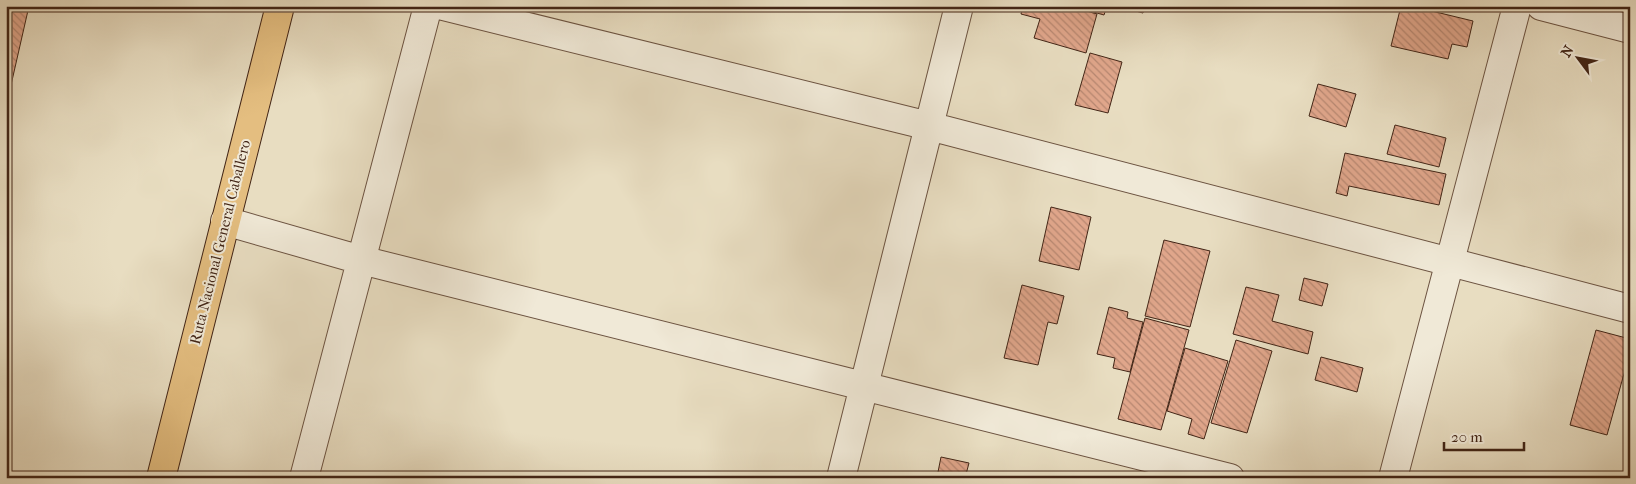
<svg xmlns="http://www.w3.org/2000/svg" width="1636" height="484" font-family="'IM FELL French Canon',serif">
	<style>
		.building { fill: url(#building-back-hatch); stroke: #422516 }
		.lines { fill: none; stroke-linecap: round; stroke-linejoin: round }
		.minor-casing { stroke: #6c5341; stroke-width: 30 }
		.highway-casing { stroke: #422516; stroke-width: 30 }
		.minor { stroke: #f0e9d7; stroke-width: 28 }
		.highway { stroke: #e4be80; stroke-width: 28 }
		.labels { text-anchor: middle; dominant-baseline: central; stroke-width: 4; stroke-linejoin: round; paint-order: stroke }
		.street-label { font-size: 15px; fill: #422516; stroke: #f0e9d7 }
	</style>
	<defs>
		<pattern id="building-back-hatch" width="6" height="6" patternUnits="userSpaceOnUse" patternTransform="scale(1.25)"><rect width="6" height="6" fill="#e0a68b"/><path d="M-1 5l2 2M0 0l6 6M5-1l2 2" fill="none" stroke="#b78771"/></pattern>
	</defs>
	<rect width="100%" height="100%" fill="#e8ddc1"/>
	<filter id="stains"><feTurbulence type="fractalNoise" baseFrequency=".004" numOctaves="4"/><feColorMatrix values="0 0 0 0 .2 0 0 0 0 .09 0 0 0 0 .02 0 0 0 .5 -.17"/></filter>
	<radialGradient id="worn" r=".72"><stop offset=".6" stop-color="#630" stop-opacity="0"/><stop offset="1" stop-color="#630" stop-opacity=".3"/></radialGradient>
	<!-- building -->
	<path class="building" d="M6 6H29L6 107Z
		M1023 6H1069L1097 14 1086 53 1034 38 1040 19 1021 14Z
		M1072 6H1107L1104 15Z
		M1117 6H1145L1143 13Z
		M1401 6H1411L1473 21 1467 47 1452 44 1448 59 1391 46Z
		M1090 53 1122 62 1108 113 1075 105Z
		M1318 84 1356 94 1346 127 1309 116Z
		M1395 125 1446 138 1439 167 1387 154Z
		M1345 153 1446 174 1439 205 1349 186 1347 196 1336 193Z
		M1051 207 1091 217 1079 270 1039 261Z
		M1164 240 1210 251 1190 327 1145 316Z
		M1304 278 1328 284 1322 306 1299 300Z
		M1022 285 1064 296 1057 324 1048 322 1038 365 1004 358Z
		M1246 287 1279 295 1272 321 1313 332 1308 354 1233 334Z
		M1109 307 1128 312 1127 318 1143 322 1130 372 1113 368 1115 358 1097 354Z
		M1145 318 1189 330 1161 430 1118 419Z
		M1596 330 1630 339V352L1607 435 1570 425Z
		M1236 340 1272 351 1247 433 1211 423Z
		M1185 348 1228 361 1204 439 1188 434 1192 419 1167 411Z
		M1321 357 1363 368 1357 392 1315 380Z
		M941 457 969 463 965 478 937 477Z"/>
	<g class="lines">
		<defs>
			<path id="minor" d="M443 6 929 126 1630 309
				M1541 6 1630 29
				M225 221 361 260 1230 478
				M304 478 428 6
				M841 478 959 6
				M1393 478 1517 6"/>
			<path id="highway" d="M161 478 280 6"/>
		</defs>
		<!-- minor casing -->
		<use href="#minor" class="minor-casing"/>
		<!-- highway casing -->
		<use href="#highway" class="highway-casing"/>
		<!-- minor -->
		<use href="#minor" class="minor"/>
		<!-- highway -->
		<use href="#highway" class="highway"/>
	</g>
	<g class="labels">
		<!-- street labels -->
		<g class="street-label">
			<text transform="translate(220 242) rotate(-76)">Ruta Nacional General Caballero</text>
		</g>
	</g>
	<!-- margin -->
	<rect width="1636" height="484" fill="none" stroke="#e8ddc1" stroke-width="25"/>
	<rect x="8" y="8" width="1621" height="469" fill="none" stroke="#422516" stroke-width="2.5"/>
	<rect x="12" y="12" width="1611" height="459" fill="none" stroke="#422516"/>
	<!-- north arrow -->
	<g transform="translate(1578 58) rotate(302)" stroke="#f0e9d7" stroke-width="4" paint-order="stroke">
	<path d="M0-4L9 19L0 12L-9 19Z" fill="#422516"/>
	<text y="-8" font-size="14" font-weight="bold" text-anchor="middle" fill="#422516">N</text>
	</g>
	<!-- scale -->
	<path d="M1444 442v8h80v-8" fill="none" stroke="#422516" stroke-width="2.5"/>
	<text x="1451" y="442" font-size="15" fill="#422516" stroke="#f0e9d7" stroke-width="4" paint-order="stroke">20 m</text>
	<rect width="100%" height="100%" filter="url(#stains)"/>
	<rect width="100%" height="100%" fill="url(#worn)"/>
</svg>
